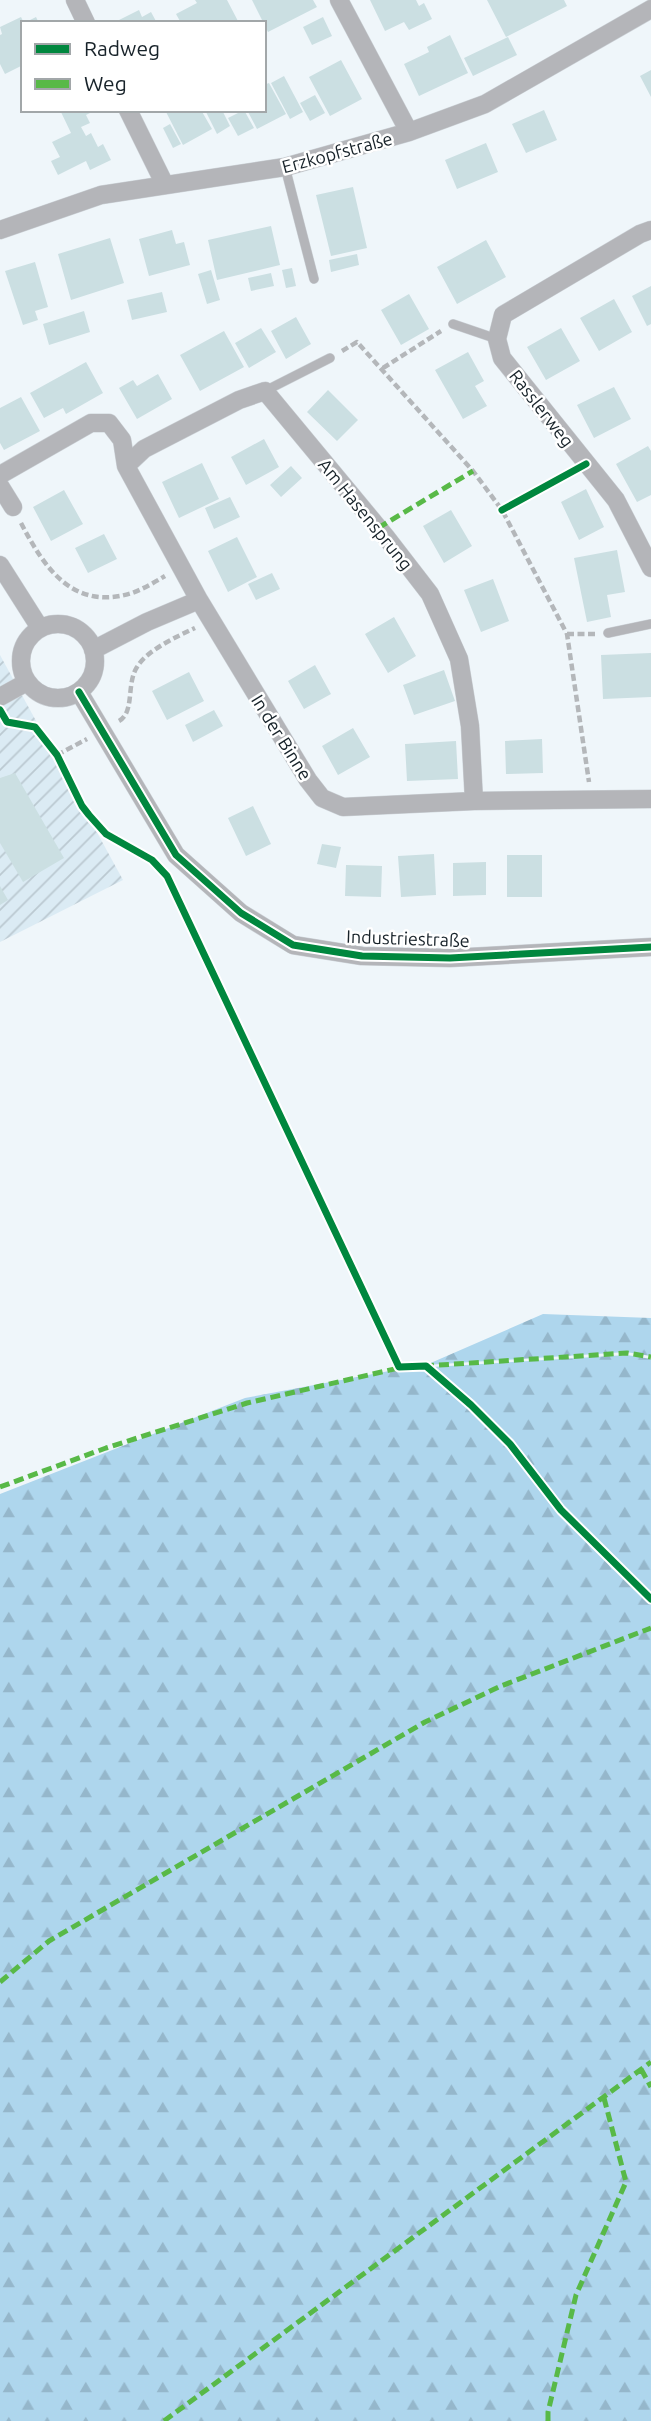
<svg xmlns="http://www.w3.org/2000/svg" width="651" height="2421" font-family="Ubuntu,sans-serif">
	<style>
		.industrial { fill: url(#industrial-furrows) }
		.forest { fill: url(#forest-firs) }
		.building { fill: #cbdfe2 }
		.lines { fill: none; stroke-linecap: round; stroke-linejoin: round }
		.service-casing { stroke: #cdd3d8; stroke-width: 10 }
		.minor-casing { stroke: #cdd3d8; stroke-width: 19 }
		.path { stroke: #b4b7ba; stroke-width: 4.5; stroke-dasharray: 7 3.5; stroke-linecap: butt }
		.service { stroke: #b4b5b9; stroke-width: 9 }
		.minor { stroke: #b4b5b9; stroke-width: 18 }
		.quiet { stroke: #58b947; stroke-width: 5; stroke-dasharray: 10 5; stroke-linecap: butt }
		.cycleway-casing { stroke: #fff; stroke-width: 11 }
		.cycleway { stroke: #00873e; stroke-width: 7 }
		.labels { text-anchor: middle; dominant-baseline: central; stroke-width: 5; stroke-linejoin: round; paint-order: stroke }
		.street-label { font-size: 18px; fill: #172229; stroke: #fff }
	</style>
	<defs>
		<pattern id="industrial-furrows" width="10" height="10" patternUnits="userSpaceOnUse" patternTransform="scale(1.75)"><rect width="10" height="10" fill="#dbebf4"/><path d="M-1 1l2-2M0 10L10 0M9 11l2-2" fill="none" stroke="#bbc9d1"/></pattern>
		<pattern id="forest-firs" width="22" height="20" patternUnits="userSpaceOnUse" patternTransform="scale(1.75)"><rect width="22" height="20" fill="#aed6ed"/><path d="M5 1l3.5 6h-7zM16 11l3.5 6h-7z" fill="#95b7cb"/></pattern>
	</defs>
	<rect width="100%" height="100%" fill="#eff6fa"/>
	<!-- industrial -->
	<path class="industrial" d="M0 655 123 880 0 942Z"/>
	<!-- forest -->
	<path class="forest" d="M543 1314 651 1318V1356L626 1352 426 1365Z
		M627 1355 651 1359V2421H0V1494L245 1398 400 1369Z"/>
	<!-- building -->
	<path class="building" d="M195 0H227L239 23H181L176 14 197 3Z
		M252 0H313L317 7 268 32Z
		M370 0H416L419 6 424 3 432 19 409 30 404 22 385 31Z
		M487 0H564L567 6 506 37Z
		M139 10 142 17 151 12 157 23H120L119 20Z
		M21 17 24 23 36 17 39 23H23V65L5 74 0 64V35L2 34 0 27Z
		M323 17 332 36 312 45 303 27Z
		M450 35 468 73 419 96 404 64 429 52 427 47Z
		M508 37 517 55 473 76 464 58Z
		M341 60 362 99 330 116 309 77Z
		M651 70V97L640 76Z
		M284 76 303 112 290 119 271 83Z
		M269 83 286 114 257 129 247 110H264V85Z
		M315 95 325 113 310 121 300 103Z
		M60 110H96L86 115 90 123 81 127 86 136 91 133 98 147 103 144 111 160 90 170 86 161 58 175 51 161 60 157 52 142 71 133Z
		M165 110H201L212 129 183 145Z
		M205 110H222L230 126 217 134Z
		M244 110 254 128 238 136 228 118Z
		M544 110 557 140 526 153 512 124Z
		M170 124 181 144 173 148 163 128Z
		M486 143 498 172 457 189 445 160Z
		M353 187 367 248 331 256 316 195Z
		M271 226 280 265 217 280 208 240Z
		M172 230 176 244 184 242 190 265 149 276 139 239Z
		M110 238 124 283 71 300 58 254Z
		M486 240 506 277 457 304 437 267Z
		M357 254 359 265 331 272 329 260Z
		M35 262 48 307 35 311 38 320 23 325 5 271Z
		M292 268 296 286 286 288 282 270Z
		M211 270 220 300 207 304 198 274Z
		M271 273 274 286 251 291 248 278Z
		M651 286V324L647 326 632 296Z
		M162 292 167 312 132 320 127 300Z
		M409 294 429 329 401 345 381 310Z
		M614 299 632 332 599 351 580 318Z
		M84 311 90 332 49 345 43 324Z
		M296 317 311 344 286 359 271 331Z
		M261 328 276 352 249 368 235 343Z
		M561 328 580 361 546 380 527 347Z
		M224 331 244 367 200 391 180 355Z
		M468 352 484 381 475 386 487 406 463 419 435 370Z
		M86 362 103 393 66 414 63 408 44 418 30 393Z
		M158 374 172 399 137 419 119 388 133 380 137 386Z
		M614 387 631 419 594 438 577 405Z
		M328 390 358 420 337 441 307 412Z
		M21 397 40 431 4 450 0 443V408Z
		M264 439 279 467 246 485 231 457Z
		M648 446 651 451V495L637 502 616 464Z
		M202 463 219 499 179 518 162 482Z
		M291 466 302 478 281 497 270 485Z
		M586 489 604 527 579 540 561 502Z
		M64 490 83 524 51 541 33 507Z
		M230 497 240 517 214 529 205 508Z
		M451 510 472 546 444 563 423 526Z
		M104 534 117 559 88 573 75 548Z
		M237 537 257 577 228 592 208 551Z
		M617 550 625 592 607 595 611 617 587 622 574 558Z
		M272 573 280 589 256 600 248 584Z
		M493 579 509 621 481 632 464 590Z
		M394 617 416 656 388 673 365 634Z
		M651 653V697L603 699 601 655Z
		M315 665 331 694 304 709 288 681Z
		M444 670 455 701 414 715 403 685Z
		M189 672 204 701 167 720 152 691Z
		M214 710 223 726 193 742 185 725Z
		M353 728 370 757 338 775 322 746Z
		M542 739 543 773 506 774 505 741Z
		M456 741 458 779 407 781 405 744Z
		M15 773 64 858 23 882 0 843V778Z
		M253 806 271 844 246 856 228 818Z
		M322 844 341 847 336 868 317 864Z
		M434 854 436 895 401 897 398 856Z
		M507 855H542V897H507Z
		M486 862V895L453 896V863Z
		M346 865 382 866 381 897 345 896Z
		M0 886 8 900 0 905Z"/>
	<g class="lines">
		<defs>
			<path id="service" d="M285 167 314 279
				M453 324 497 339
				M265 391 330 358
				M608 633 651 624"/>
			<path id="minor" d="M75 0 86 23
				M339 0 409 132
				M128 110 165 185
				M0 230 101 195 285 167 409 132 485 104 651 9
				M651 230 640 234 503 315 497 339 502 358 616 500 651 568
				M126 466 144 449 239 400 265 391 386 537 430 594 459 659 470 726 474 801
				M0 475 91 423H109L122 440 126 466 199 600
				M0 486 13 507
				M0 565 40 628
				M21 661a37 37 0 1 1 74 0a37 37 0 1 1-74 0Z
				M93 650 147 622 199 600 308 780 322 798 343 807 474 801 651 799
				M79 692 176 855 241 913 293 945 362 956 450 958 651 947
				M0 697 27 682"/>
		</defs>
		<!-- service casing -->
		<use href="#service" class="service-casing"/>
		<!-- minor casing -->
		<use href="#minor" class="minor-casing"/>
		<!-- path -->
		<path class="path" d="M342 351 357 342 473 471 502 510 567 634 589 782
			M383 368 441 331
			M502 510 570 473
			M21 523C45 569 73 611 132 593 143 589 155 582 165 576
			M567 634H595
			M119 721C135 712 126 684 137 667 147 650 178 636 195 628
			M57 755 87 739"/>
		<!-- service -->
		<use href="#service" class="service"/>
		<!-- minor -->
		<use href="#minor" class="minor"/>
		<!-- quiet -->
		<path class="quiet" d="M378 528 473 471
			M424 1366 627 1353 651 1357
			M0 1487 106 1448 247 1403 403 1367
			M0 1982 49 1941 425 1722 501 1686 651 1628
			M641 2069 651 2087
			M164 2421 651 2062
			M548 2421V2412L576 2295 626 2182 604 2098"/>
		<defs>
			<path id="cycleway" d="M502 510 586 464
				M79 692 176 855 241 913 293 945 362 956 450 958 651 947
				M0 710 7 722 35 727 57 755 82 806 89 815 106 834 152 860 167 876 399 1367 426 1366 471 1405 510 1444 561 1510 651 1599"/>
		</defs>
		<!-- cycleway casing -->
		<use href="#cycleway" class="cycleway-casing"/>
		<!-- cycleway -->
		<use href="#cycleway" class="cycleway"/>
	</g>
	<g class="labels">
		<!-- street labels -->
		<g class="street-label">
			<text transform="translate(337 152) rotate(-15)">Erzkopfstraße</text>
			<text transform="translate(542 408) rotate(52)">Rasslerweg</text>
			<text transform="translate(366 514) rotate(51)">Am Hasensprung</text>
			<text transform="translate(282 737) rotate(58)">In der Binne</text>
			<text transform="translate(408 938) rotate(2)">Industriestraße</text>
		</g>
	</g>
	<!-- legend -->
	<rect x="21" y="21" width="245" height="91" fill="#ffffff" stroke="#a2a7a9" stroke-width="2"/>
	<rect x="35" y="44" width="35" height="10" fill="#00873e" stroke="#a2a7a9" stroke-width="2"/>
	<text x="84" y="56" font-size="21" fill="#172229">Radweg</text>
	<rect x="35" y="79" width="35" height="10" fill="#58b947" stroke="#a2a7a9" stroke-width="2"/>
	<text x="84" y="91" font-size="21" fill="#172229">Weg</text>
</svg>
